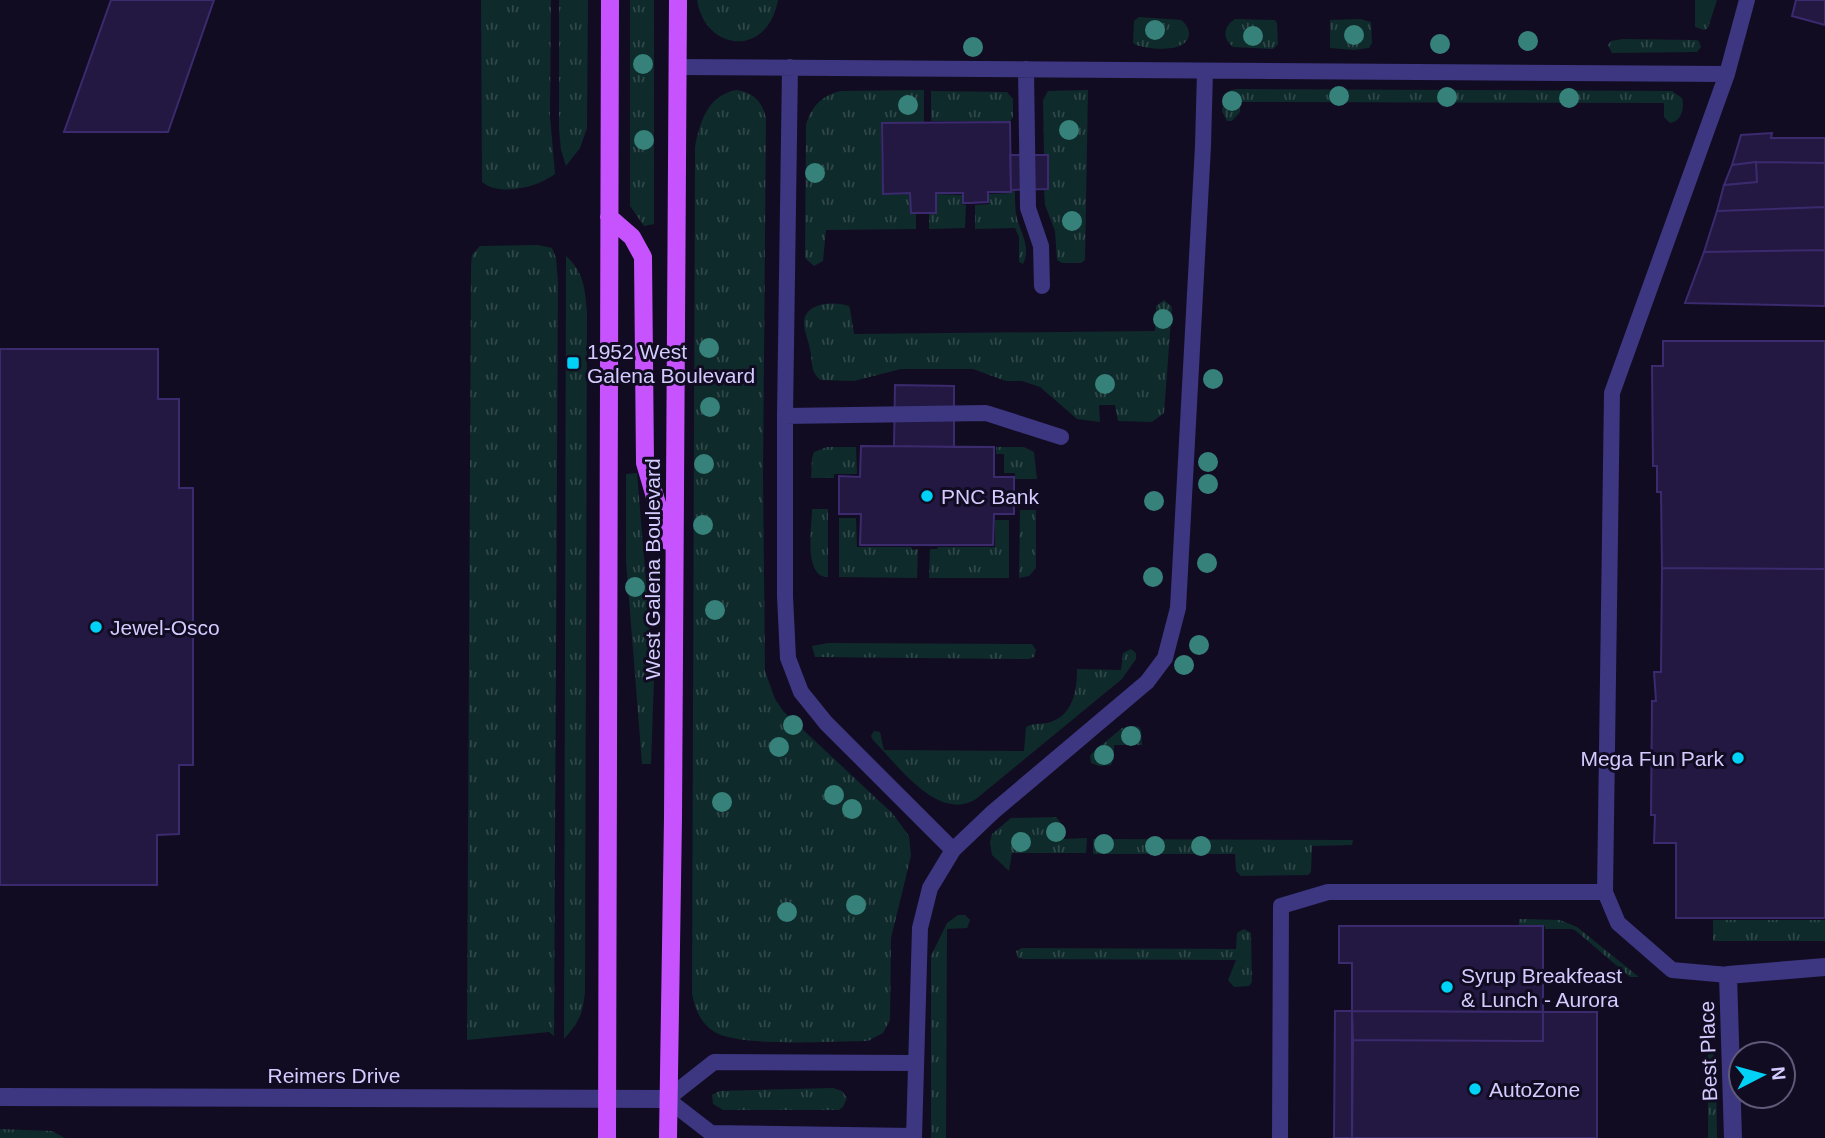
<svg xmlns="http://www.w3.org/2000/svg" width="1825" height="1138" font-family="Helvetica,sans-serif">
	<style>
		.grass { fill: url(#grass-tufts) }
		.building { fill: #231842; stroke: #3b2a6e; stroke-width: 2 }
		.lines { fill: none; stroke-linecap: round; stroke-linejoin: round }
		.lane { stroke: #3d3681; stroke-width: 16 }
		.street { stroke: #3d3681; stroke-width: 18 }
		.primary { stroke: #c753ff; stroke-width: 18 }
		.tree { fill: #37817b }
		.poi-dot { fill: #00d2f7; stroke: #110c21; stroke-width: 2.5 }
		.labels { text-anchor: middle; dominant-baseline: central; stroke-width: 6; stroke-linejoin: round; paint-order: stroke }
		.poi-label { font-size: 21px; fill: #d4ccff; stroke: #110c21; text-anchor: start }
		.street-label { font-size: 21px; fill: #d4ccff; stroke: #110c21 }
	</style>
	<defs>
		<pattern id="grass-tufts" width="24" height="20" patternUnits="userSpaceOnUse" patternTransform="scale(1.75)"><rect width="24" height="20" fill="#0f2a2b"/><path d="M3 7l-1-3M5 7V3M7 7l1-3M15 17l-1-3M17 17v-4M19 17l1-3" fill="none" stroke="#31484b"/></pattern>
	</defs>
	<rect width="100%" height="100%" fill="#110c21"/>
	<!-- grass -->
	<path class="grass" d="M481 0H551L550 116 555 174C538 187 500 197 482 182Z
		M559 0H588L587 128 580 148 566 166 561 150 559 129Z
		M630 0H654V224L644 226 630 206Z
		M697 0H778C767 59 705 51 697 0Z
		M1695 0H1717L1708 28 1704 30 1695 27Z
		M1139 17 1181 20C1186 24 1189 28 1189 35 1186 54 1148 49 1136 45L1133 43 1134 21Z
		M1235 19 1275 20 1277 23 1278 44 1273 49 1233 47C1222 38 1223 27 1235 19Z
		M1360 19 1371 22 1372 43 1369 48 1354 50 1330 48V20Z
		M1623 39 1696 40 1699 41 1701 47 1697 52 1612 53 1608 45 1611 41Z
		M1238 89 1672 91 1682 98C1685 108 1681 122 1670 123L1664 117V103L1240 102V112L1232 121H1227L1222 111 1224 95 1231 90Z
		M736 90C753 92 762 101 766 118L763 476 765 671 775 699 783 711 893 814 909 836 911 856 891 938 890 1020 883 1033 868 1041C834 1041 737 1048 713 1031 700 1022 695 1009 692 994L695 147C700 122 707 96 736 90Z
		M924 90V122L881 123 882 194H910V213H916V229L826 230 823 261 814 266 805 258 806 125C811 106 822 96 840 91Z
		M1088 90 1085 260 1081 263H1062L1057 260 1055 231 1045 205 1044 190 1048 189V155L1044 154 1043 100 1048 91Z
		M931 91 1007 92 1013 99V117L1010 121H931Z
		M1012 191H1015C1015 198 1015 207 1016 214 1019 231 1032 246 1023 264L1019 262V237L1015 228 975 229V205L989 204V194L1011 193Z
		M936 194 962 195V204L966 205 965 228 929 229V213L937 212Z
		M538 245 552 248 556 258 558 282 554 1036 549 1032 467 1040 471 266 472 255 480 246Z
		M566 256C584 272 585 289 587 312L585 991C583 1015 579 1022 564 1039Z
		M1164 300 1172 307 1164 413 1152 422 1118 421 1115 405H1099L1100 422 1077 419 1040 387 1022 381H1006L973 369H901L854 381 821 380C810 373 813 362 810 350 809 341 804 332 804 323 804 302 835 301 849 306L850 309 854 334 1155 331 1156 306Z
		M827 447H856L857 474H834V478H811L812 458 814 452Z
		M996 447H1024L1034 452 1037 479H1015V473H1004V454H996Z
		M637 473 654 678 651 764H642L626 561V474Z
		M812 509H828V577C803 577 812 527 812 509Z
		M1020 510H1036V568L1029 576 1019 578Z
		M839 518H856L857 547H911L912 550 918 549 917 578 839 577Z
		M995 520H1009V578H929L930 549H937L938 547H995Z
		M828 643 1032 644 1036 650 1034 657 1029 659 815 657 812 646Z
		M1131 649 1136 653V659L1122 679 976 799C938 823 897 764 873 740L871 736 874 731 880 732 884 750 1024 751 1026 727C1033 723 1040 724 1047 723 1073 717 1077 691 1077 669L1121 670 1123 653Z
		M1134 726 1139 727 1141 730 1142 745H1114V758L1111 765 1099 766 1091 763 1090 756 1092 753 1122 728Z
		M1056 817 1061 823 1062 839 1087 838 1086 853H1012L1009 871 992 855 990 842 992 834 1011 818Z
		M1093 839 1353 840 1352 845 1312 846 1311 872 1308 875 1241 876 1236 871 1235 854H1093Z
		M958 915H965L970 920 967 928 947 929 946 1138H931V956L947 923Z
		M1519 919 1560 920 1577 927 1639 977H1630L1576 931 1572 929H1545V926L1519 925Z
		M1713 920H1825V941H1713Z
		M1244 929 1251 933 1252 982 1249 986 1234 987 1228 980 1236 960 1024 959 1018 958 1016 951 1022 948 1236 949 1237 933Z
		M1708 1037 1716 1063 1717 1138H1708Z
		M833 1088 842 1091 847 1098 843 1107 839 1110H723L713 1104 712 1095 719 1091Z
		M0 1129 52 1131 65 1138H0Z"/>
	<!-- building -->
	<path class="building" d="M111 0H214L168 132H64Z
		M1796 0H1825V25L1792 16Z
		M1010 122 1011 192H988V202L970 203H963V193H936V213H911L910 193 883 194 882 123Z
		M1772 133 1771 138H1825V163L1756 162 1732 165 1741 135Z
		M1010 155H1048V189L1011 190Z
		M1756 162 1825 163V207L1717 211 1724 185 1757 182Z
		M1756 162 1757 182 1724 185 1732 165Z
		M1825 207V250L1704 252 1717 211Z
		M1825 250V306L1685 303 1704 252Z
		M1663 341H1825V569L1662 568 1661 492H1657V466H1653L1652 366H1663Z
		M0 349H158V399H179V488H193V765H179V834L157 835V885H0Z
		M895 385 954 386V447L894 446Z
		M861 446 994 447V477H1014V514H994L993 545H860L861 514H839V476L860 477Z
		M1662 568 1825 569V918H1676V843H1654L1655 815H1651L1652 701H1656L1654 672H1661Z
		M1339 926H1543V1012L1352 1011V963H1339Z
		M1335 1011H1352V1138H1334Z
		M1352 1011 1543 1012V1041L1353 1040Z
		M1543 1012H1597V1138H1352L1353 1040 1543 1041Z"/>
	<g class="lines">
		<!-- lane -->
		<path class="lane" d="M678 67 1727 74
			M790 67 785 416V596L788 658 801 692 826 723 953 850
			M1026 69 1028 208 1041 246 1042 286
			M785 416 986 413 1061 437
			M1728 975 1672 970 1618 923 1605 892 1612 393 1727 74 1747 0
			M914 1136 711 1133 667 1099 714 1062 915 1063
			M914 1138 920 928 930 888 953 850 993 812 1147 682 1165 658 1178 608 1203 146 1205 71
			M1280 1138 1281 906 1328 892H1605"/>
		<!-- street -->
		<path class="street" d="M0 1097 667 1099
			M1733 1138 1728 975 1825 967"/>
		<!-- primary -->
		<path class="primary" d="M609 217 632 237 643 257 645 463 668 541
			M607 1138 610 0
			M668 1138 673 818 678 0"/>
	</g>
	<!-- trees -->
	<g class="tree">
		<circle cx="1155" cy="30" r="10"/>
		<circle cx="1354" cy="35" r="10"/>
		<circle cx="1253" cy="36" r="10"/>
		<circle cx="1528" cy="41" r="10"/>
		<circle cx="1440" cy="44" r="10"/>
		<circle cx="973" cy="47" r="10"/>
		<circle cx="643" cy="64" r="10"/>
		<circle cx="1339" cy="96" r="10"/>
		<circle cx="1447" cy="97" r="10"/>
		<circle cx="1569" cy="98" r="10"/>
		<circle cx="1232" cy="101" r="10"/>
		<circle cx="908" cy="105" r="10"/>
		<circle cx="1069" cy="130" r="10"/>
		<circle cx="644" cy="140" r="10"/>
		<circle cx="815" cy="173" r="10"/>
		<circle cx="1072" cy="221" r="10"/>
		<circle cx="1163" cy="319" r="10"/>
		<circle cx="709" cy="348" r="10"/>
		<circle cx="1213" cy="379" r="10"/>
		<circle cx="1105" cy="384" r="10"/>
		<circle cx="710" cy="407" r="10"/>
		<circle cx="1208" cy="462" r="10"/>
		<circle cx="704" cy="464" r="10"/>
		<circle cx="1208" cy="484" r="10"/>
		<circle cx="1154" cy="501" r="10"/>
		<circle cx="703" cy="525" r="10"/>
		<circle cx="1207" cy="563" r="10"/>
		<circle cx="1153" cy="577" r="10"/>
		<circle cx="635" cy="587" r="10"/>
		<circle cx="715" cy="610" r="10"/>
		<circle cx="1199" cy="645" r="10"/>
		<circle cx="1184" cy="665" r="10"/>
		<circle cx="793" cy="725" r="10"/>
		<circle cx="1131" cy="736" r="10"/>
		<circle cx="779" cy="747" r="10"/>
		<circle cx="1104" cy="755" r="10"/>
		<circle cx="834" cy="795" r="10"/>
		<circle cx="722" cy="802" r="10"/>
		<circle cx="852" cy="809" r="10"/>
		<circle cx="1056" cy="832" r="10"/>
		<circle cx="1021" cy="842" r="10"/>
		<circle cx="1104" cy="844" r="10"/>
		<circle cx="1155" cy="846" r="10"/>
		<circle cx="1201" cy="846" r="10"/>
		<circle cx="856" cy="905" r="10"/>
		<circle cx="787" cy="912" r="10"/>
	</g>
	<!-- markers -->
	<g class="poi-dot">
		<rect x="566" y="356" width="14" height="14" rx="3.5"/>
		<circle cx="927" cy="496" r="7"/>
		<circle cx="96" cy="627" r="7"/>
		<circle cx="1738" cy="758" r="7"/>
		<circle cx="1447" cy="987" r="7"/>
		<circle cx="1475" cy="1089" r="7"/>
	</g>
	<g class="labels">
		<!-- poi labels -->
		<g class="poi-label">
			<text x="587" y="351">1952 West<tspan x="587" dy="24">Galena Boulevard</tspan></text>
			<text x="941" y="496">PNC Bank</text>
			<text x="110" y="627">Jewel-Osco</text>
			<text x="1724" y="758" text-anchor="end">Mega Fun Park</text>
			<text x="1461" y="975">Syrup Breakfeast<tspan x="1461" dy="24">&amp; Lunch - Aurora</tspan></text>
			<text x="1489" y="1089">AutoZone</text>
		</g>
		<!-- street labels -->
		<g class="street-label">
			<text transform="translate(652 569) rotate(-90)">West Galena Boulevard</text>
			<text transform="translate(1708 1051) rotate(-92)">Best Place</text>
			<text x="334" y="1075">Reimers Drive</text>
		</g>
	</g>
	<!-- north arrow -->
	<g transform="translate(1762 1075) rotate(84)"><circle r="33" fill="#110c21" stroke="#5f597a" stroke-width="2"/>
	<path d="M0-5L12 26L0 18L-12 26Z" fill="#00d2f7"/>
	<text y="-10" font-size="19" font-weight="bold" text-anchor="middle" fill="#d4ccff">N</text>
	</g>
</svg>
